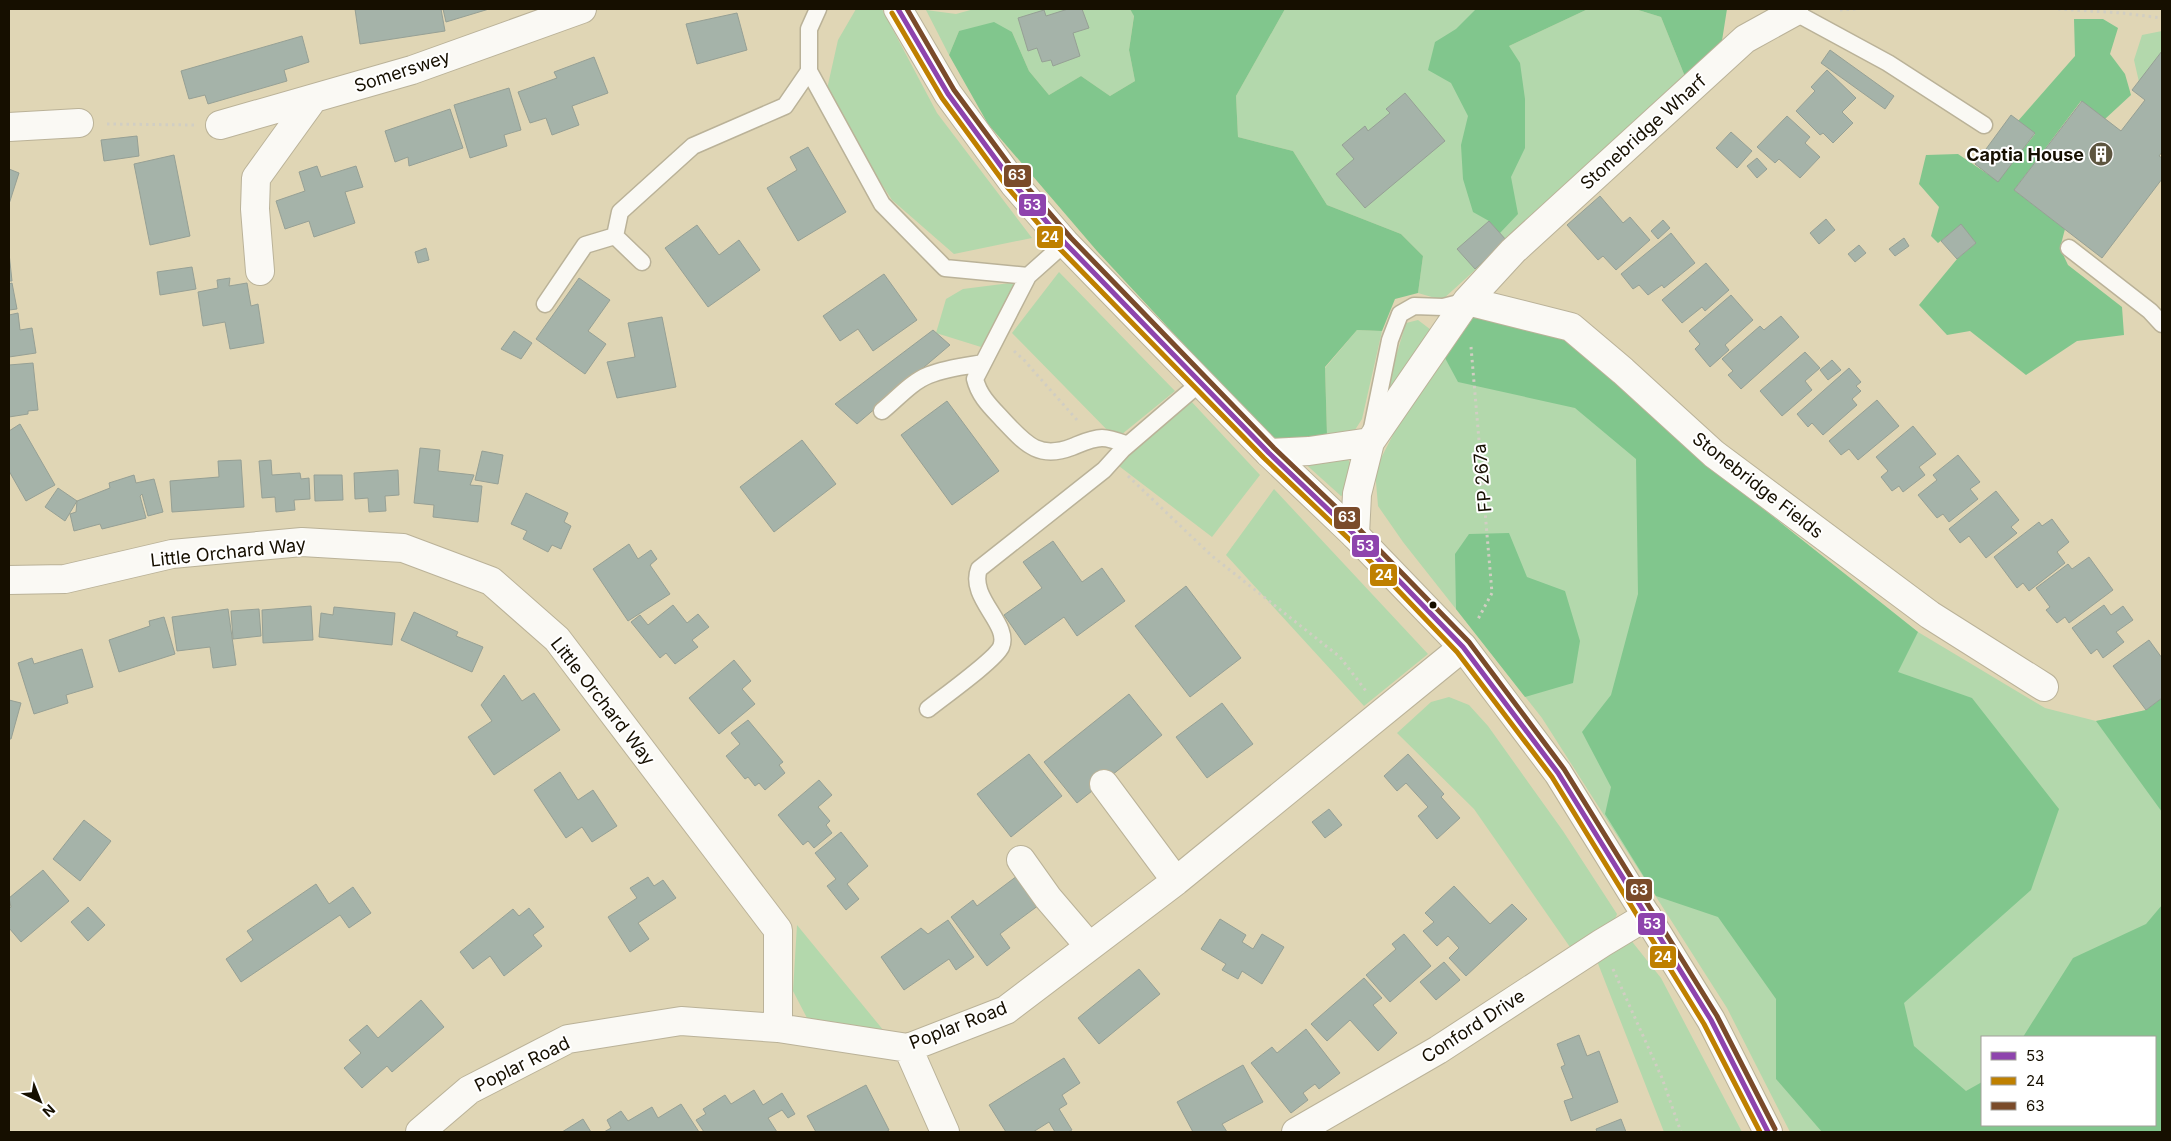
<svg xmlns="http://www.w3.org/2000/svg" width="2171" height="1141" font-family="Inter,sans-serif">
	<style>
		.green { fill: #b3d8ac; fill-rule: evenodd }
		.forest { fill: #81c68d }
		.building { fill: #a5b3a9; stroke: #96a095 }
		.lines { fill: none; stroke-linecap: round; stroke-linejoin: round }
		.lane-casing { stroke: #bab298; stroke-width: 19 }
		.street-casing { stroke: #bab298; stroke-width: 30 }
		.primary-casing { stroke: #bab298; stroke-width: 30 }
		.path { stroke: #d1cec3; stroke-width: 3; stroke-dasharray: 2.5 4; stroke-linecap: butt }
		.lane { stroke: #faf9f4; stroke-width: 16 }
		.street { stroke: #faf9f4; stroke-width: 28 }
		.primary { stroke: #faf9f4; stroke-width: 28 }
		.bus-1-casing { stroke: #fff; stroke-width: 9 }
		.bus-2-casing { stroke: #fff; stroke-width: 9 }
		.bus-3-casing { stroke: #fff; stroke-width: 9 }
		.bus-1 { stroke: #8e44ad; stroke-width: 5 }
		.bus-2 { stroke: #bf8000; stroke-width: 5 }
		.bus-3 { stroke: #7a4b2a; stroke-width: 5 }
		.bus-dot { fill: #160f00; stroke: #fff; stroke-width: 2 }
		.labels { text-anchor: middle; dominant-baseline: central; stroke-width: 4; stroke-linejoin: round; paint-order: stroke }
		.street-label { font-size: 18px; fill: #160f00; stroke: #fff }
		.poi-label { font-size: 18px; font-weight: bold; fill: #160f00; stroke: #fff; text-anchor: end }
		.line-badge { stroke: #fff; stroke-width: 2 }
		.badge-label { font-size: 14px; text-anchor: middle; font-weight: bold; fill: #fff }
	</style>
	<rect width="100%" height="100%" fill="#e0d6b5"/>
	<!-- green -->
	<path class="green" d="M856 9H882L937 113 1032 238 954 254 892 200 825 98 838 40Z
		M974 9H1130L1134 15 1129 50 1135 81 1110 96 1081 76 1049 95 1029 71 1012 32 959 31 949 55 926 10 956 14Z
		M1285 9H1476L1509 46 1588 9H1635L1661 17 1686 79 1442 300 1418 293 1423 256 1401 234 1327 205 1293 151 1238 137 1236 96Z
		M2162 31V51L2139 82 2134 60 2142 35Z
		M1059 272 1175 391 1116 439 1012 333Z
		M1018 282 981 347 936 333 946 299 963 289Z
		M1473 318 1708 465 1918 632 2045 708 2096 721 2146 710 2162 698V1132H1790L1727 1008 1542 718 1403 542 1378 506 1375 470 1398 425ZM1982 1037H2155V1125H1982Z
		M1418 320 1435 333 1384 396 1406 323Z
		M1357 330 1382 331 1362 419 1353 433 1327 435 1325 368Z
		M1189 399 1260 475 1212 537 1115 463Z
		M1345 454 1354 470 1347 493 1341 496 1301 460Z
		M1274 489 1428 654 1364 706 1226 555Z
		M1449 697 1469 705 1488 726 1563 831 1617 914 1613 924 1572 950 1474 809 1397 733 1431 702Z
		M797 925 884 1031 823 1025 807 1018 793 991Z
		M1630 939 1661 978 1742 1132H1664L1597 961Z"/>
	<!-- forest -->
	<path class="forest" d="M1130 9H1285L1236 96 1238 137 1293 151 1327 205 1401 234 1423 256 1418 293 1395 299 1382 331 1357 330 1325 367 1327 435 1290 440 1270 437 1097 251 988 124 949 55 959 31 994 22 1012 32 1029 71 1049 95 1081 76 1110 96 1135 81 1129 50 1134 16Z
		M1476 9H1588L1509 46 1520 63 1525 99V148L1511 177 1518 214 1500 233 1489 221 1473 212 1463 179 1461 145 1468 116 1451 83 1428 70 1435 42 1456 29Z
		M1635 9H1727L1721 47 1686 79 1661 17Z
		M2074 19H2103L2118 28 2110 54 2125 74 2131 95 2105 119 2081 101 2014 190 2065 229 2060 248 2068 265 2122 307 2124 335 2077 341 2026 375 1970 331 1947 335 1919 305 1957 259 1976 243 1961 225 1938 243 1931 236 1939 207 1919 184 1926 155 1958 154 1998 181 2035 134 2018 121 2075 56Z
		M1473 318 1508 320 1559 336 1608 371 1708 465 1918 632 1898 672 1972 698 2059 809 2031 890 1904 1003 1914 1046 1966 1091 1982 1082V1125H2155V1037H2023L2073 958 2146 924 2162 905V1132H1822L1776 1079V999L1718 917 1656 896 1605 814 1611 787 1582 732 1611 695 1638 594 1636 459 1575 408 1458 382 1445 358Z
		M1509 533 1527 577 1565 591 1580 641 1573 683 1525 697 1456 609 1455 554 1469 534Z
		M2162 698V812L2096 721 2146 710Z"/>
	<!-- building -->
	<path class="building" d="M355 9H441L445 31 360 44Z
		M443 9H489L446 22Z
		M1068 9H1082L1089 28 1073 33 1080 56 1053 66 1051 60 1042 62 1037 48 1028 51 1018 18 1044 10 1046 16Z
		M737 13 747 50 697 64 686 24Z
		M302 36 309 62 284 70 287 81 208 104 205 95 189 99 181 71Z
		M1830 50 1894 96 1885 109 1821 63Z
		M2162 51V152L2159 156 2162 158V179L2102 258 2014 190 2082 101 2121 131 2145 100 2132 90Z
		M594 57 608 93 572 106 579 125 552 135 546 118 530 123 518 92 557 78 554 72Z
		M1827 70 1856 98 1842 112 1853 123 1833 143 1823 133 1820 135 1796 111 1815 91 1811 87Z
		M509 88 521 130 504 135 507 146 470 158 454 105Z
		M1405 93 1445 141 1365 208 1336 174 1354 159 1342 145 1365 126 1368 131 1390 113 1386 109Z
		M450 109 463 148 409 166 408 157 395 162 385 131Z
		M2011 115 2035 133 1998 182 1975 164Z
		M1787 116 1810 137 1805 143 1820 157 1800 178 1779 159 1775 163 1757 147Z
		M1731 132 1752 151 1737 168 1716 148Z
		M137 136 139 156 104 161 101 140Z
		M808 147 846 212 798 241 767 188 797 170 790 157Z
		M174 155 190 236 150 245 134 164Z
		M1757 158 1767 169 1757 178 1747 166Z
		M317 166 321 177 356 166 363 187 345 192 355 223 314 237 309 221 285 229 276 201 305 191 299 172Z
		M9 169 19 173 9 204Z
		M1600 196 1623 223 1630 217 1650 240 1616 270 1603 256 1598 260 1567 225Z
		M1826 219 1835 230 1819 244 1810 233Z
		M1663 220 1670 228 1658 239 1651 231Z
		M1489 221 1507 241 1475 269 1457 249Z
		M1961 224 1976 243 1957 259 1941 241Z
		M697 225 719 255 739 240 760 270 708 307 665 248Z
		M1671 233 1695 263 1664 288 1662 285 1648 295 1639 285 1633 289 1621 274Z
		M1904 238 1909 246 1895 256 1889 249Z
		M1859 245 1866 253 1855 262 1848 254Z
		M426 248 429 260 418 263 415 252Z
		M9 253 12 281H9Z
		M1706 263 1729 290 1705 311 1702 307 1682 323 1662 300Z
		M192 267 196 289 160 295 157 272Z
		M884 274 917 320 873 351 858 329 840 341 823 316Z
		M230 278 229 286 247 283 251 306 258 304 264 343 230 349 225 322 203 326 198 292 218 288 217 280Z
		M579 278 610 300 588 331 606 344 585 374 536 339Z
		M12 283 17 309 9 310V284Z
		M1731 295 1753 320 1725 345 1729 350 1710 367 1695 349 1700 344 1689 331Z
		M18 313 20 330 32 328 36 353 9 357V315Z
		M1781 316 1799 337 1741 389 1728 375 1733 371 1722 359 1760 326 1764 330Z
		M662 317 676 387 617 398 607 362 635 357 628 323Z
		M933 330 950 345 857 424 835 404Z
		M514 331 532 343 521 359 501 349Z
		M1805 352 1820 368 1805 381 1812 390 1782 416 1760 391Z
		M1832 360 1841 370 1828 380 1820 370Z
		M33 363 38 410 28 411V414L9 417V365Z
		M1849 368 1861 382 1856 386 1861 391 1852 399 1857 405 1823 435 1812 423 1808 427 1797 414Z
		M1877 400 1899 426 1858 460 1849 449 1841 455 1829 441Z
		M947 401 999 471 952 505 901 435Z
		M20 424 55 485 26 501 9 471V431Z
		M1913 426 1936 454 1919 467 1925 475 1903 492 1899 486 1892 491 1881 477 1888 471 1876 457Z
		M802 440 836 484 774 532 740 487Z
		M420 448 440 450 438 471 474 475 470 485 482 486 478 522 433 517 434 505 414 503Z
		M482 451 503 455 498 484 475 480Z
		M1958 455 1980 482 1970 489 1978 499 1949 522 1943 514 1937 518 1918 495 1937 480 1933 475Z
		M241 460 244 507 172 512 170 481 219 477 218 461Z
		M271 460 272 475 300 473 301 479 309 478 310 499 294 500 295 510 276 512 275 497 262 498 259 461Z
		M398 470 399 495 385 496 386 511 369 512 368 498 355 499 354 473Z
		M134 475 136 483 154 479 163 512 148 516 142 494 140 496 146 518 102 529 100 524 74 531 70 514 76 512 77 501 110 488 109 483Z
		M314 475H342L343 500 315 501Z
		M58 488 77 501 65 521 45 507Z
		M1996 491 2019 520 2011 527 2017 533 1986 558 1969 536 1960 543 1949 529Z
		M526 493 568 513 564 522 571 526 561 549 552 545 548 552 523 539 527 531 511 524Z
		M2052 519 2069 542 2057 552 2065 563 2029 591 2023 583 2017 588 1994 557 2039 522 2042 526Z
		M1053 541 1082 582 1102 568 1125 601 1077 636 1064 617 1025 645 1004 615 1042 588 1023 562Z
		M629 544 638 559 651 550 657 559 650 565 670 594 628 621 593 569Z
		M2089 557 2113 590 2069 623 2065 617 2057 623 2046 610 2050 607 2036 588 2068 564 2072 569Z
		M1186 586 1241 658 1190 697 1135 626Z
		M673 605 687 623 698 614 709 627 692 640 698 647 675 664 666 653 660 658 631 622 640 615 648 625Z
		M2104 605 2111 615 2123 606 2133 620 2116 632 2124 642 2103 658 2097 649 2091 654 2072 628Z
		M311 606 313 640 263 643 262 610Z
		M334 607 395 613 392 645 319 637 321 613 333 615Z
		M228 609 236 665 213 668 210 647 177 651 172 617Z
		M259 609 261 636 233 639 231 611Z
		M414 612 458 632 456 636 483 647 472 672 401 640Z
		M164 617 175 654 119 672 109 640 150 626 149 621Z
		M2149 640 2162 658V698L2146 710 2113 666Z
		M82 649 93 687 66 695 68 703 34 714 18 663 32 658 34 664Z
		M734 660 751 681 742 689 755 704 719 734 689 698Z
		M504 675 522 701 534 693 560 730 494 775 468 737 492 721 481 705Z
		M1129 694 1162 735 1077 803 1044 762Z
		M9 700 21 703 11 739H9Z
		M1222 703 1253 744 1207 778 1176 737Z
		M748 720 783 762 779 765 785 773 765 790 759 783 755 786 748 777 745 779 726 756 740 744 731 733Z
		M1029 754 1062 796 1011 837 977 794Z
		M1408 754 1444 794 1441 797 1460 818 1437 839 1418 816 1428 807 1406 783 1397 791 1384 776Z
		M560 772 578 800 593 790 617 826 592 842 582 827 566 838 534 790Z
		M819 780 832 795 818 807 830 821 826 825 832 833 814 848 808 841 803 845 778 815Z
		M1329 809 1342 825 1325 838 1312 822Z
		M84 820 111 841 80 881 53 859Z
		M841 832 868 866 847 884 859 899 846 910 827 886 836 879 815 853Z
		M43 870 69 901 21 942 9 928V909L11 907 9 898Z
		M1017 876 1039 905 1000 934 1010 948 987 966 951 917 973 900 977 906Z
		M648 877 654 886 663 880 676 898 638 923 649 939 630 952 608 917 637 898 630 888Z
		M316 884 329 904 353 887 371 913 349 928 340 915 241 982 226 959 253 940 247 931Z
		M1454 886 1490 924 1512 904 1527 919 1466 976 1449 958 1459 948 1448 936 1437 946 1423 931 1434 922 1425 913Z
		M88 907 105 925 88 941 71 922Z
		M529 908 544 927 533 935 542 946 504 976 490 956 473 969 460 952 513 909 519 916Z
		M1220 919 1246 935 1242 942 1253 949 1262 934 1284 947 1262 984 1242 971 1238 979 1222 970 1226 964 1201 949Z
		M948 920 974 957 956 970 949 959 904 990 881 957 921 928 928 934Z
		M1404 934 1431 966 1390 1002 1366 975 1396 949 1392 944Z
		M1444 962 1460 980 1436 1000 1420 982Z
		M1139 969 1160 994 1099 1044 1078 1018Z
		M1364 978 1382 998 1373 1005 1397 1033 1378 1051 1350 1020 1327 1041 1311 1024Z
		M421 1000 444 1027 392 1072 387 1066 362 1088 344 1068 361 1053 349 1040 367 1025 378 1038Z
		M1306 1029 1340 1073 1319 1089 1315 1084 1303 1093 1308 1100 1291 1113 1251 1063 1272 1047 1277 1053Z
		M1579 1035 1587 1056 1599 1051 1618 1102 1571 1121 1564 1101 1573 1098 1561 1067 1565 1065 1557 1044Z
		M1064 1058 1080 1083 1062 1095 1067 1104 1059 1109 1072 1130 1068 1132H1055L1049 1122 1033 1132H1006L989 1105Z
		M1243 1065 1263 1102 1222 1124 1227 1132H1193L1177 1102Z
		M866 1085 889 1130 886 1132H816L807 1116Z
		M754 1090 763 1105 782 1093 795 1114 788 1118 782 1110 768 1118 777 1132H704L696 1120 706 1114 703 1109 725 1095 731 1104Z
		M681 1104 699 1132H604L611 1128 607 1120 621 1111 628 1121 652 1107 658 1118Z
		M583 1119 591 1132H562Z
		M1621 1119 1626 1132H1597L1596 1129Z"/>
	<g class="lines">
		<defs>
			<path id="lane" d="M1794 12 1888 63 1984 125
				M809 71 882 204 945 268 1028 276
				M1065 243 1028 276 975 379C979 396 991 407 1003 420 1025 443 1038 460 1072 447 1082 443 1092 438 1102 438 1110 438 1120 442 1128 445
				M2069 248 2150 311 2162 324
				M642 262 615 236 620 212 693 146 785 106 809 71V29L818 9
				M545 304 585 245 615 236
				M882 411C897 399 911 382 929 375 946 368 965 366 983 363
				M1371 433 1390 340 1400 314 1414 306 1443 307 1467 301
				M928 709C943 697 995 660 1001 647 1011 624 968 598 979 569L1104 470 1123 449 1201 382"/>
			<path id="street" d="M220 125 412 70 582 9
				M9 127 79 123
				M260 271 255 209 256 178 313 99
				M1467 301 1571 327 1623 371 1714 454 1930 615 2044 687
				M1269 453 1309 451 1370 442
				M1355 535 1357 494 1370 442 1467 301 1513 251 1745 39 1794 12
				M9 580 65 579 172 554 302 542 403 548 491 581 557 639 778 930V1028
				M1104 784 1176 881
				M1021 860 1048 898 1089 946
				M908 1048 945 1132
				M420 1132 469 1090 568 1039 681 1021 778 1028 908 1048 1006 1010 1176 881 1463 647
				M1296 1132 1438 1050 1602 943 1647 916"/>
			<path id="primary" d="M898 9 948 94 1014 184 1065 243 1269 453 1355 535 1463 647 1558 773 1711 1020 1768 1132"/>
		</defs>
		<!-- lane casing -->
		<use href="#lane" class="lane-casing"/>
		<!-- street casing -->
		<use href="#street" class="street-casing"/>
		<!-- primary casing -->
		<use href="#primary" class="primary-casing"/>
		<!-- path -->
		<path class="path" d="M2058 9 2122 13 2162 18
			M1840 10 1857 9
			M107 124 194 125
			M1471 347 1492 593 1477 621
			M1014 351 1024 360 1077 420
			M1128 476 1212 556 1340 657 1366 691
			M1613 969 1662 1078 1681 1132"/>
		<!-- lane -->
		<use href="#lane" class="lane"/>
		<!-- street -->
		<use href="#street" class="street"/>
		<!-- primary -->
		<use href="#primary" class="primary"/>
		<defs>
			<path id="bus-1" d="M898 9 948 94 1014 184 1065 243 1269 453 1355 535 1463 647 1558 773 1711 1020 1768 1132"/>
			<path id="bus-2" d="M892 13 942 98 1008 188 1059 248 1264 458 1350 540 1457 652 1552 777 1704 1024 1760 1132"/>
			<path id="bus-3" d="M907 9 954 90 1020 179 1071 238 1274 448 1360 530 1469 642 1564 769 1717 1016 1775 1129"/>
		</defs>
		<!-- bus-1 casing -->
		<use href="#bus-1" class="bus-1-casing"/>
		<!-- bus-2 casing -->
		<use href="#bus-2" class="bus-2-casing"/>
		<!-- bus-3 casing -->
		<use href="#bus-3" class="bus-3-casing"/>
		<!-- bus-1 -->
		<use href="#bus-1" class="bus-1"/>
		<!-- bus-2 -->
		<use href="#bus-2" class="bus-2"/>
		<!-- bus-3 -->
		<use href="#bus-3" class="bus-3"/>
	</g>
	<!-- icons -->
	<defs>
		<symbol id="building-disc" viewBox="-11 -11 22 22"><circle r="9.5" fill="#5d553f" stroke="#fff"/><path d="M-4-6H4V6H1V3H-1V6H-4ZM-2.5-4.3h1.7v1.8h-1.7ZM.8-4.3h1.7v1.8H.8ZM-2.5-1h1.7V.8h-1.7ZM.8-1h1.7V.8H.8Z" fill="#fff"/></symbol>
	</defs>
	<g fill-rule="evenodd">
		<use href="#building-disc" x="2087" y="140" width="28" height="28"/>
	</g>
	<!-- markers -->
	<circle class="bus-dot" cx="1433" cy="605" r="4.5"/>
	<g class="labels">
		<!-- street labels -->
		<g class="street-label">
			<text transform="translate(402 71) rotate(-18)">Somerswey</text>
			<text transform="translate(1643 132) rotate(-42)">Stonebridge Wharf</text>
			<text transform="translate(1482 478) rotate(-95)">FP 267a</text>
			<text transform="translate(1758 485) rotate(38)">Stonebridge Fields</text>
			<text transform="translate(228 552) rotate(-6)">Little Orchard Way</text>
			<text transform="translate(603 701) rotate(52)">Little Orchard Way</text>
			<text transform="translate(958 1025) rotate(-21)">Poplar Road</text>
			<text transform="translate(1473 1026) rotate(-33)">Conford Drive</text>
			<text transform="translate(522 1064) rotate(-26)">Poplar Road</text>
		</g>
		<!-- poi labels -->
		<g class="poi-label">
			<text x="2084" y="154">Captia House</text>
		</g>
	</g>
	<g class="line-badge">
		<rect x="1003" y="164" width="29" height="24" rx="5" fill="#7a4b2a"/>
		<rect x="1018" y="193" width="29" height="24" rx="5" fill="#8e44ad"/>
		<rect x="1036" y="225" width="28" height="24" rx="5" fill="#bf8000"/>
		<rect x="1333" y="506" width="28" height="24" rx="5" fill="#7a4b2a"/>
		<rect x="1351" y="534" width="29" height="24" rx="5" fill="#8e44ad"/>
		<rect x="1369" y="563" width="29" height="24" rx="5" fill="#bf8000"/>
		<rect x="1625" y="878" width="28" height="24" rx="5" fill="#7a4b2a"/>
		<rect x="1637" y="912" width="29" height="24" rx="5" fill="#8e44ad"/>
		<rect x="1649" y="945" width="28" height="24" rx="5" fill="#bf8000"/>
	</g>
	<g class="badge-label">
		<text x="1017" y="180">63</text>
		<text x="1032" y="210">53</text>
		<text x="1050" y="242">24</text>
		<text x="1347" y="522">63</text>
		<text x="1365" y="551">53</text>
		<text x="1384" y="580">24</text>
		<text x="1639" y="895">63</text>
		<text x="1652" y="929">53</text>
		<text x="1663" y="962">24</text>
	</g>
	<!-- border -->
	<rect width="2171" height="1141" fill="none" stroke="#160f00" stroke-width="20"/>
	<!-- legend -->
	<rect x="1981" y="1036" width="175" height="90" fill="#ffffff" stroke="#a29f99"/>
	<rect x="1991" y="1052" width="25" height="8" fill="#8e44ad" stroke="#a29f99"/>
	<text x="2026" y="1061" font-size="15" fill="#160f00">53</text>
	<rect x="1991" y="1077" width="25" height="8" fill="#bf8000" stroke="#a29f99"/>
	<text x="2026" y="1086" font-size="15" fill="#160f00">24</text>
	<rect x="1991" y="1102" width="25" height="8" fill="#7a4b2a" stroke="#a29f99"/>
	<text x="2026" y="1111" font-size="15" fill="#160f00">63</text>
	<!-- north arrow -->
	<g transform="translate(40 1101) rotate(137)" stroke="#ffffff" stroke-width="4" paint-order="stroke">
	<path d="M0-4L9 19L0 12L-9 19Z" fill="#160f00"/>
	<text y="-8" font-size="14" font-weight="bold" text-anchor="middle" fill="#160f00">N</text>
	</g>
</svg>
